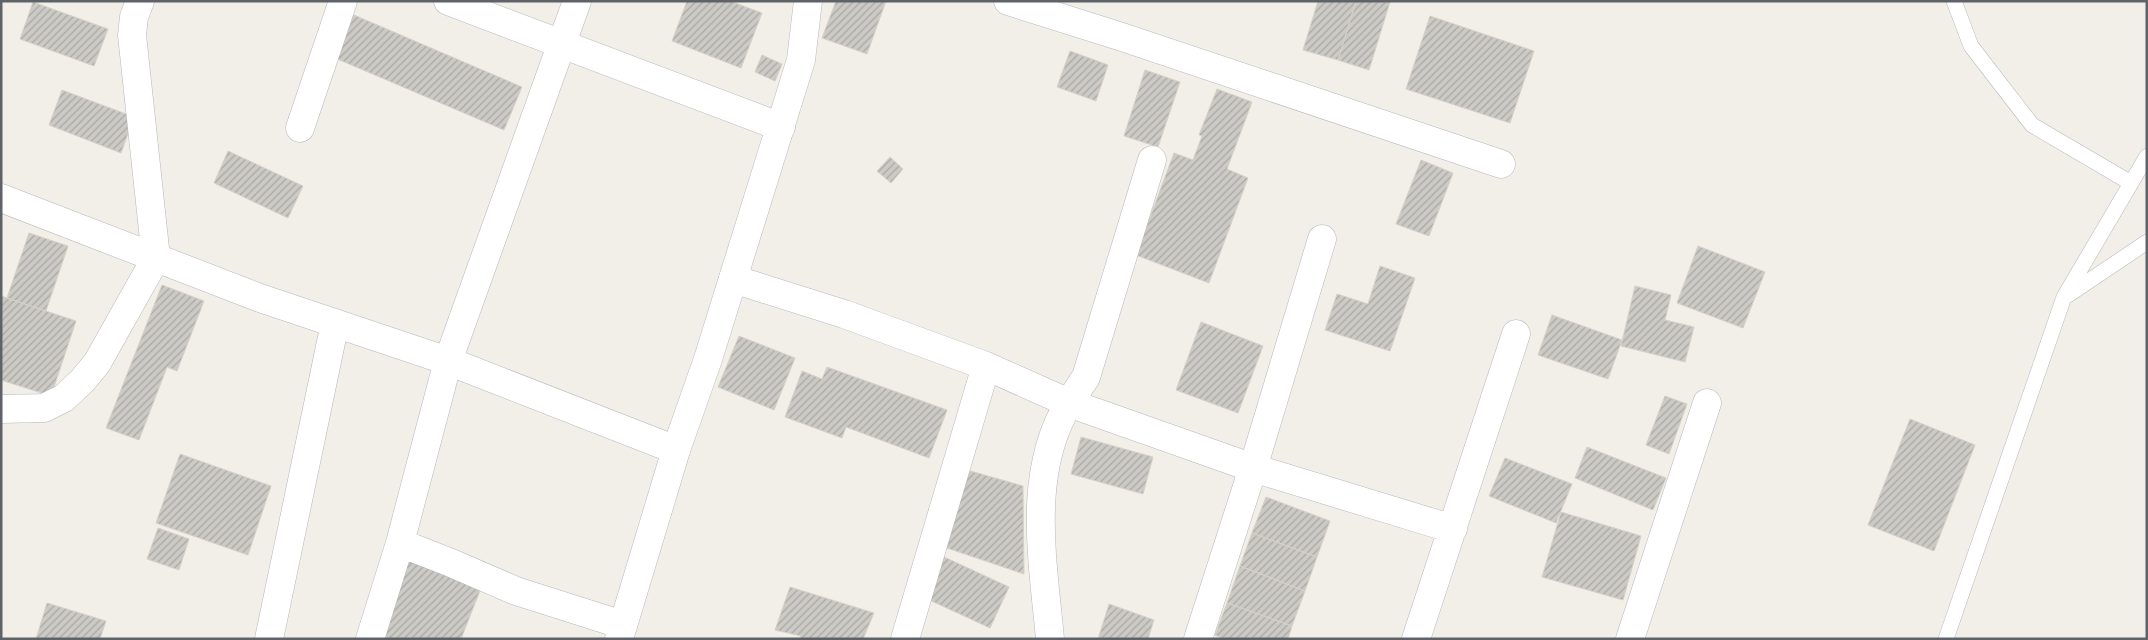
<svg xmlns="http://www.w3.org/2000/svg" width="2148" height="640" font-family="Manrope,sans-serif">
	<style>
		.building { fill: url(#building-hatch); stroke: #d6d1c6 }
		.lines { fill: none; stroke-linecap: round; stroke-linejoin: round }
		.lane-casing { stroke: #b5b8bc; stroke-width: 16 }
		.street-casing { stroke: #b5b8bc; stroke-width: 29 }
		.secondary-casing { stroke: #b6babf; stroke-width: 29 }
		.lane { stroke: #fff; stroke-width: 15 }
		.street { stroke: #fff; stroke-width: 28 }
		.secondary { stroke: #fff; stroke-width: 28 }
	</style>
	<defs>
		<pattern id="building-hatch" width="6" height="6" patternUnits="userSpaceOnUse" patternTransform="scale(1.25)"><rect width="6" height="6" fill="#cccac5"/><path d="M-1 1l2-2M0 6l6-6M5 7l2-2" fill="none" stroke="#a9a8a4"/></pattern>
	</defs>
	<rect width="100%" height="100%" fill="#f1efe8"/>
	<!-- building -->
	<path class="building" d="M687 1H730L762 13 741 68 672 41Z
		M836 1H886L867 54 822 38Z
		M1318 1H1356L1338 60 1303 50Z
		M1356 1 1390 2 1369 70 1338 60Z
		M33 2 108 29 94 66 20 39Z
		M354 15 522 87 504 130 335 58Z
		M1430 16 1534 51 1510 123 1406 89Z
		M1070 51 1108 65 1096 101 1057 87Z
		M762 55 782 64 775 81 755 72Z
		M1145 70 1180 82 1158 147 1124 136Z
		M1217 89 1252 102 1227 169 1248 178 1209 283 1136 255 1174 153 1193 160 1202 136 1199 135Z
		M62 90 134 117 121 153 49 125Z
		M228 151 303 186 288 218 214 183Z
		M890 157 903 169 891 183 877 171Z
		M1421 160 1453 173 1429 236 1396 224Z
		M29 233 68 246 46 311 7 298Z
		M1698 246 1765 272 1743 328 1677 303Z
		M1380 266 1415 278 1390 351 1325 330 1337 294 1368 304Z
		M162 285 204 301 177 371 167 367 139 440 106 428Z
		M1635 286 1671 295 1665 320 1694 327 1685 362 1621 346Z
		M1 296 76 321 51 396 1 380Z
		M1552 315 1622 340 1608 379 1538 355Z
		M1201 322 1263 346 1238 413 1176 390Z
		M739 336 795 358 774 410 718 387Z
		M827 367 947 410 929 458 846 427 842 438 785 417 802 371 822 379Z
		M1665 396 1687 404 1669 454 1646 445Z
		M1910 419 1975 445 1934 551 1868 525Z
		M1081 437 1153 457 1143 494 1071 474Z
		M1587 447 1666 478 1653 510 1575 478Z
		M180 454 271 486 248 555 156 523Z
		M1505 458 1572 484 1556 523 1489 496Z
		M967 470 1023 486 1024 574 944 547Z
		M1266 497 1330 521 1317 557 1252 533Z
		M1561 512 1641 536 1623 600 1542 577Z
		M158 528 189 539 179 570 147 559Z
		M1252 533 1317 557 1305 591 1240 566Z
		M409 554 483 583 461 639H377Z
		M942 556 1009 587 990 628 923 597Z
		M1240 566 1305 591 1292 626 1227 603Z
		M790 587 874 613 863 639H800L801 636 775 630Z
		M47 603 106 621 100 639H36Z
		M1227 603 1292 626 1288 639H1224L1215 635Z
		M1109 604 1154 620 1148 639H1098Z"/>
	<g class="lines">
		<defs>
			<path id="lane" d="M1954 1 1971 46 2032 125 2131 183
				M2068 295 2147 242
				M1946 639 2064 297 2147 156"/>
			<path id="street" d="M448 1 781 127
				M1008 1 1122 37 1501 164
				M300 128 343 1
				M1152 160 1086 377 1069 403 1253 468 1453 529
				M1 198 260 298 448 361 676 450
				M733 279 844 314 986 366 1069 403C1026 473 1043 561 1050 639
				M1 409 44 408 64 398 82 381 97 363 156 258 132 35 134 17 140 1
				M400 543 449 562 516 591 623 625
				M269 639 335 323
				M370 639 400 543 448 361 577 1
				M905 639 986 366
				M1198 639 1253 468 1322 239
				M1416 639 1516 334
				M1630 639 1707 403"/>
			<path id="secondary" d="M619 639 676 450 708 359 801 60 808 1"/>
		</defs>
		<!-- lane casing -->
		<use href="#lane" class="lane-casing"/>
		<!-- street casing -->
		<use href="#street" class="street-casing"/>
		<!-- secondary casing -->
		<use href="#secondary" class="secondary-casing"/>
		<!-- lane -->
		<use href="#lane" class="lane"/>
		<!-- street -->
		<use href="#street" class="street"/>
		<!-- secondary -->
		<use href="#secondary" class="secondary"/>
	</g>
	<!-- border -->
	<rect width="2148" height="640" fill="none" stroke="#5f6368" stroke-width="5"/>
</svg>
